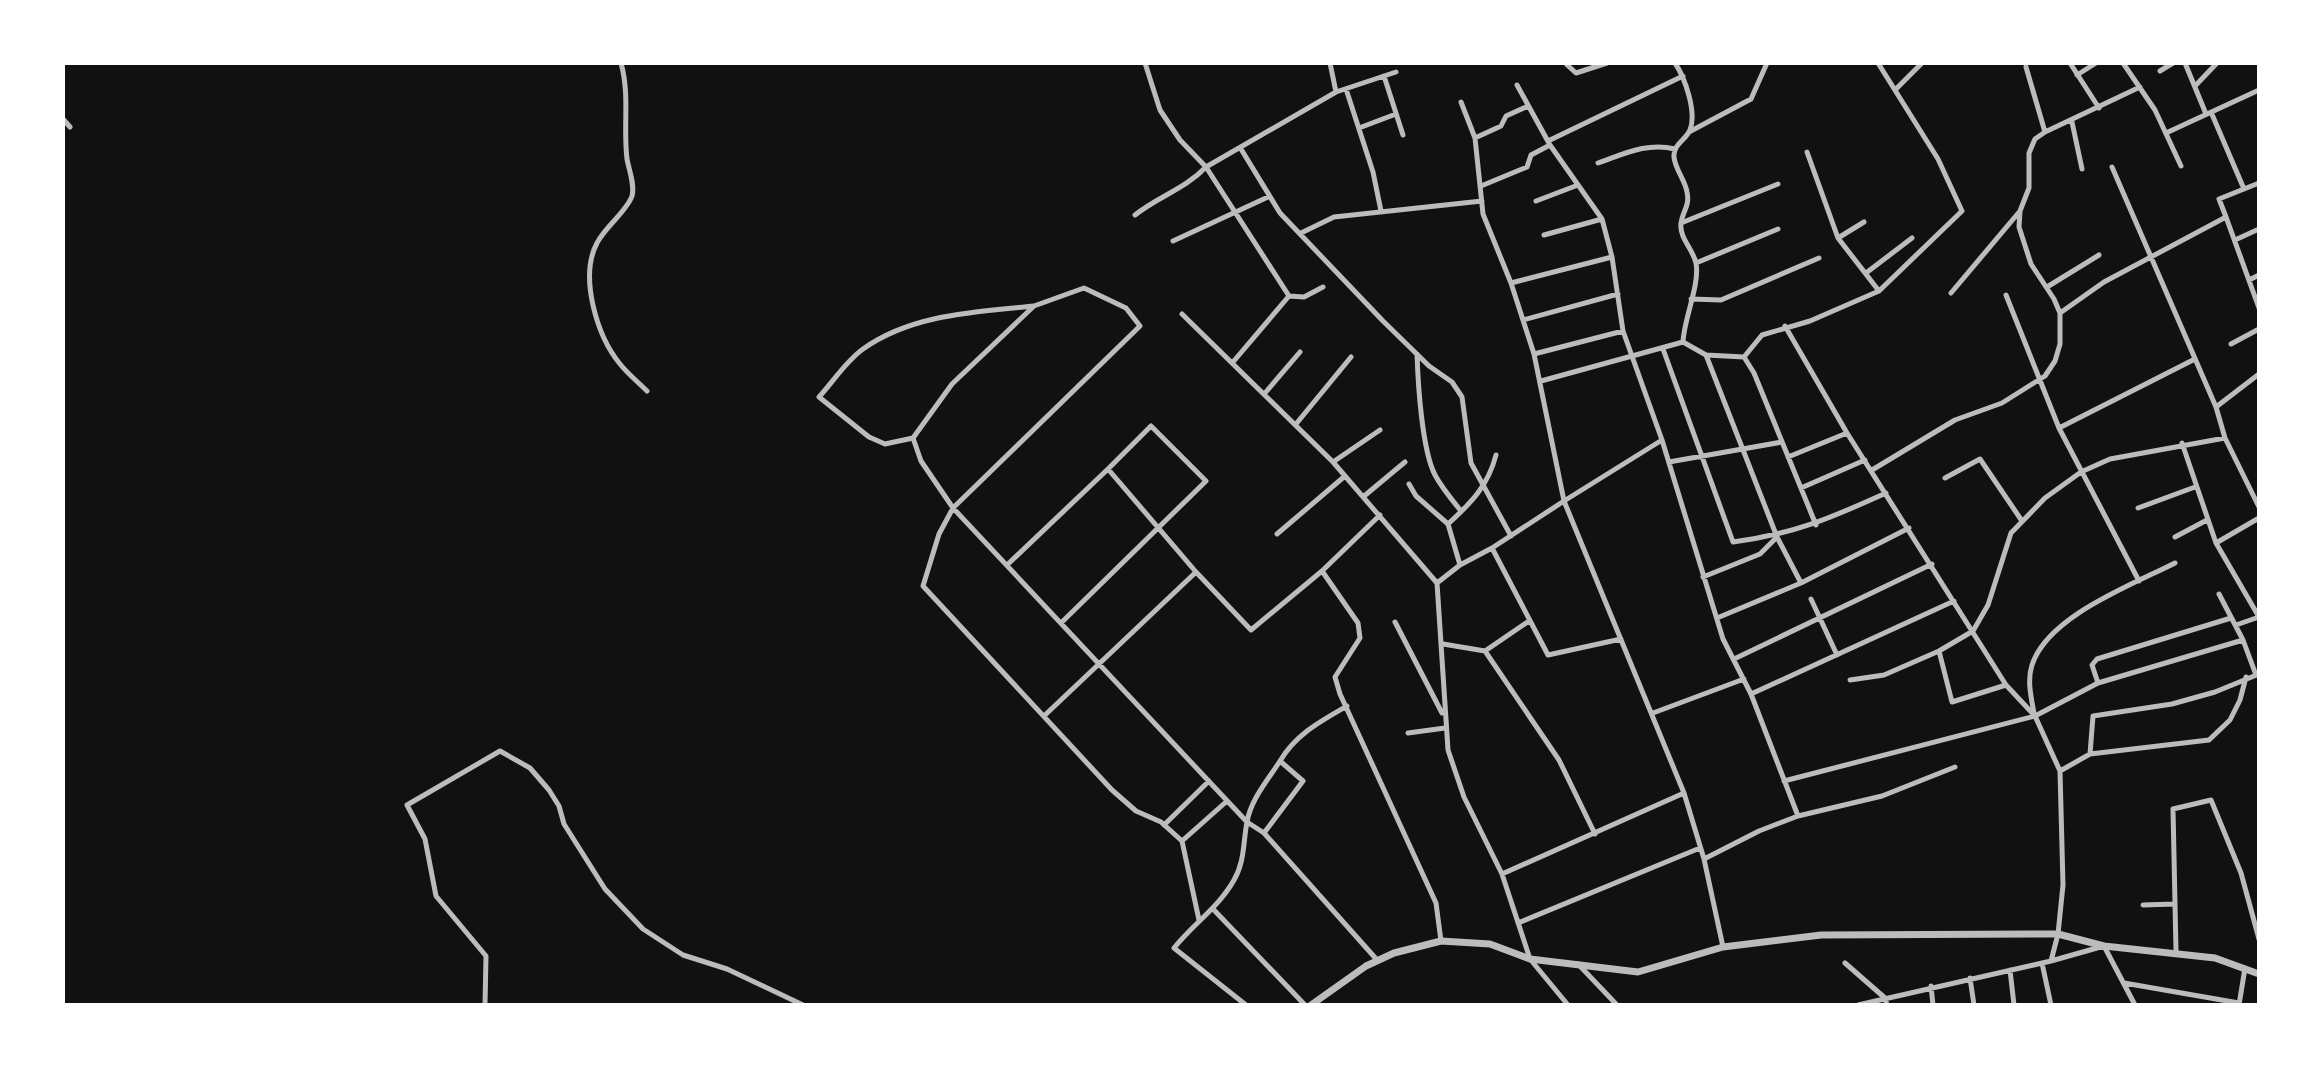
<svg xmlns="http://www.w3.org/2000/svg" width="2322" height="1068" font-family="'PT Sans',sans-serif">
	<style>
		.lines { fill: none; stroke-linecap: round; stroke-linejoin: round }
		.minor { stroke: #bcbcbc; stroke-width: 5 }
		.tertiary { stroke: #bcbcbc; stroke-width: 7 }
	</style>
	<rect width="100%" height="100%" fill="#111"/>
	<g class="lines">
		<!-- minor -->
		<path class="minor" d="M621 63C630 95 623 127 627 159 629 170 635 185 632 196 627 211 605 227 597 243 579 277 597 336 620 364 628 374 638 382 647 391
			M1145 63 1160 110 1180 140 1206 167 1289 296
			M1330 63 1336 92
			M1565 63 1576 73 1607 63
			M1675 63C1685 78 1697 112 1690 130 1686 140 1673 144 1674 157 1675 169 1685 180 1687 192 1690 206 1683 210 1681 223 1679 238 1693 249 1696 263 1700 285 1684 318 1683 342L1706 355 1744 357
			M2070 63 2099 108
			M2123 63 2155 110 2181 166
			M2185 63 2206 114
			M2026 67 2045 132
			M2160 71 2173 63
			M2077 75 2096 63
			M1384 76 1403 135
			M1517 85 1550 145 1602 219 1612 257 1623 331 1662 440 1723 639 1751 694 1798 816
			M2196 85 2217 63
			M1346 89 1373 172 1381 211
			M1895 90 1922 63
			M1461 102 1475 138 1483 214 1511 283 1534 354 1564 501 1492 548
			M2211 112 2244 189
			M63 119 70 127
			M2072 122 2082 169
			M1359 128 1396 114
			M1689 132 1751 99 1767 63
			M2166 133 2259 90
			M1475 138 1501 126 1506 116 1528 106
			M1548 141 1683 76
			M1241 149 1280 213 1383 321 1429 366 1452 382 1462 397 1471 463 1511 536
			M1807 152 1838 238 1879 291
			M1598 163C1624 154 1647 142 1675 149
			M2112 167 2216 407 2225 438 2259 507
			M1481 186 1527 167 1531 155 1550 145
			M1536 201 1578 185
			M1135 215C1159 196 1185 189 1206 167L1336 92 1396 72
			M2226 217 2259 308
			M1681 223 1778 184
			M1301 233 1334 217 1482 201
			M1544 235 1602 219
			M1838 238 1864 222
			M2235 240 2259 229
			M1173 241 1268 197
			M1696 263 1778 229
			M1866 273 1912 238
			M2249 280 2259 275
			M1511 283 1612 257
			M2047 287 2099 255
			M1951 293 2020 211
			M2006 295 2059 428 2139 581
			M1289 296 1304 297 1323 287
			M1691 299 1721 300 1819 258
			M2060 313 2104 282 2226 217 2219 199 2259 183
			M1182 314 1333 462 1437 583 1448 750 1464 797 1502 874 1530 959 1568 1005
			M1523 320 1618 294
			M1785 326 1847 433 2006 685 2035 716 2060 771 2063 885 2058 934 2051 961
			M2231 344 2259 329
			M1663 349 1733 542C1794 534 1831 518 1886 493
			M1417 354C1418 384 1422 450 1435 475 1442 488 1452 500 1461 511
			M1534 354 1623 331
			M1706 355 1777 537 1801 583
			M1744 357 1762 335 1810 321 1879 291 1962 211 1938 159 1878 63
			M1744 357 1754 373 1816 525
			M1233 362 1289 296
			M1541 381 1683 342
			M1265 393 1300 352
			M2216 407 2259 374
			M1296 424 1351 357
			M2059 428 2193 360
			M913 438 885 444 869 437 819 397C833 382 846 361 863 349 912 314 976 312 1034 306
			M1662 440 1564 501 1684 793 1704 859 1723 947
			M2182 443 2216 543 2259 617
			M1788 457 1847 433
			M1333 462 1380 430
			M1669 462 1782 442
			M1872 470 1955 420 2002 403 2045 376 2055 361 2060 344V313L2054 299 2031 264 2019 227 2020 211 2029 188V153L2035 139 2045 132 2140 87
			M1945 478 1980 459 2022 521
			M1409 484 1416 496 1448 524
			M1801 488 1865 460
			M1363 497 1405 462
			M2138 508 2195 487
			M1277 534 1345 476
			M2175 537 2207 520
			M2216 543 2259 518
			M1007 565 1108 469 1196 572
			M1460 565 1448 524C1471 503 1488 486 1496 455
			M1322 571 1358 623 1360 638 1335 677 1340 694 1436 903 1441 941
			M1703 577 1760 554 1777 537
			M1437 583 1460 565 1492 548 1548 655 1621 639
			M2219 594 2243 640 2256 675
			M1811 599 1837 655
			M1717 618 1801 583 1909 528
			M1529 621 1485 651 1559 760 1595 834
			M1395 622 1442 713
			M1061 623 1206 481 1151 426 1108 469
			M2236 625 2259 617
			M1443 644 1485 651
			M1734 659 1932 564
			M1850 680 1884 675 1939 651
			M2098 683 2092 665 2097 659 2231 618
			M2006 685 1952 702 1939 651 1973 631 1988 605 2011 533 2045 498 2081 472 2110 459 2225 438
			M1751 694 1954 601
			M1347 706C1321 721 1296 734 1280 761L1303 781 1264 833 1378 961
			M1653 713 1744 679
			M2034 713C2031 697 2027 680 2032 665 2048 616 2132 585 2175 563
			M1044 716 1196 572 1251 630 1322 571 1380 515
			M1408 733 1445 728
			M2090 754 2093 716 2172 704 2215 692 2259 674
			M2060 771 2090 754 2209 740 2230 720 2240 700 2246 677
			M1784 781 2035 716 2098 683 2243 640
			M1164 825 1209 781
			M1182 841 1227 801
			M1704 859 1759 831 1798 816 1882 796 1955 767
			M1502 874 1684 793
			M2143 905 2175 904
			M1213 909 1305 1005
			M1199 920 1182 841 1161 822 1136 811 1112 790 923 586 939 534 953 508 1140 326 1126 308 1084 288 1034 306 952 384 913 438 921 461 953 508 1247 822 1264 833
			M1518 923 1700 848
			M2176 951 2173 809 2211 800 2241 873 2259 939
			M1845 963 1885 998 1887 1005
			M2042 963 2051 1005
			M1578 964 1617 1005
			M2010 970 2014 1005
			M1970 978 1974 1005
			M2124 983 2239 1003
			M1931 986 1933 1005
			M485 1005 486 956 436 896 425 839 407 805 500 751 530 768 549 790 559 806 564 824 605 889 643 929 683 955 727 969 803 1005
			M1246 1005 1174 948C1193 924 1219 907 1234 880 1245 861 1243 842 1247 822 1251 799 1268 780 1280 761
			M1858 1005 2051 961 2104 946 2135 1005
			M2239 1005 2245 968"/>
		<!-- tertiary -->
		<path class="tertiary" d="M1311 1005 1366 966 1394 953 1441 941 1490 944 1530 959 1638 972 1723 947 1821 935 2058 934 2104 946 2215 958 2259 974"/>
	</g>
	<!-- border -->
	<rect width="2322" height="1068" fill="none" stroke="#ffffff" stroke-width="130"/>
</svg>
